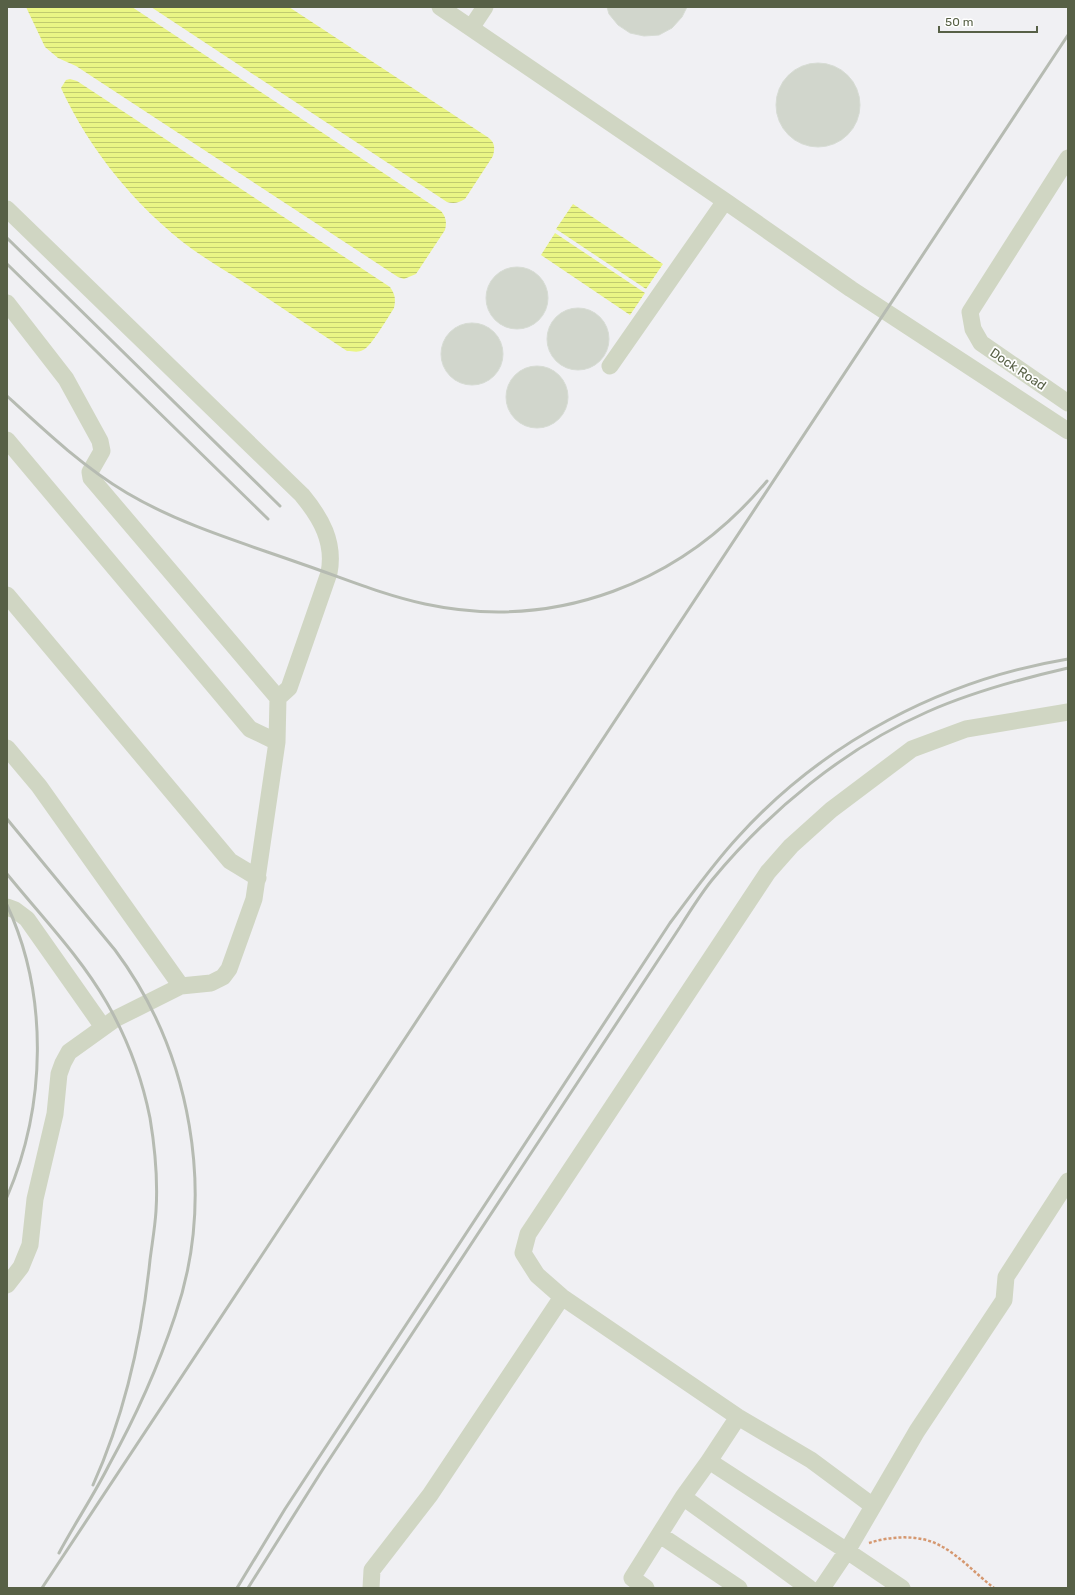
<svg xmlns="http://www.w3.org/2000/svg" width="1075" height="1595" font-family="Rubik,sans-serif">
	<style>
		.water { fill: url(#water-rules) }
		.building { fill: #d1d6cc; stroke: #d7dcd4 }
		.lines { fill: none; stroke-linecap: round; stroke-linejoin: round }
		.path { stroke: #d59870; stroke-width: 2.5; stroke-dasharray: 3 2; stroke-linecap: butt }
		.minor { stroke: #d0d6c3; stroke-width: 17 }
		.rail { stroke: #b6bbb2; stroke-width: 3 }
		.labels { text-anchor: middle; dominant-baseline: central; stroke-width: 3.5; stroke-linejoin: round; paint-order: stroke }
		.street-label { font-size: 13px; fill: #576046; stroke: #fff }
	</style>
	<defs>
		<pattern id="water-rules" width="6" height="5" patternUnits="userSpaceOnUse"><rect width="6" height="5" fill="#eaf585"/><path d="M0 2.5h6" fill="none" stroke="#c0ca6f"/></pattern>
	</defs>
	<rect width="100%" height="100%" fill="#f0f0f3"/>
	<!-- water -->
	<path class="water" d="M26 7H132L441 211C446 217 447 222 445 230L416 274 404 279 398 277 76 66 58 58 45 47Z
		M151 7H289L489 138C495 143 495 148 493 156L465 199C458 203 454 204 447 202Z
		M70 79 77 81 390 287C395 294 396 299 394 308 388 317 371 347 363 350 358 353 352 351 347 351 312 328 278 305 243 282 226 271 209 261 192 249 137 208 90 151 61 88L66 80Z
		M573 204 663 264 646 289 556 229Z
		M555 233 645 293 630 315 541 255Z"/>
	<!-- building -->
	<path class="building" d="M607 7H687L682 17 672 28 659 35 644 36 630 33 618 25 609 14Z
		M776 105a42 42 0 1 1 84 0a42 42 0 1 1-84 0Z
		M486 298a31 31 0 1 1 62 0a31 31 0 1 1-62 0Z
		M547 339a31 31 0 1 1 62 0a31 31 0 1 1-62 0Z
		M441 354a31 31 0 1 1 62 0a31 31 0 1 1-62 0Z
		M506 397a31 31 0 1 1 62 0a31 31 0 1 1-62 0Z"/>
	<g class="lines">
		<!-- path -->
		<path class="path" d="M869 1543C891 1536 920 1534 941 1546 960 1556 977 1575 994 1588"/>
		<!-- minor -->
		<path class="minor" d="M440 7 725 201 851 289 1068 431
			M471 28 485 7
			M1068 158 970 312 973 329 981 343 1068 403
			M7 209 302 495C321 518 335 542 329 573L289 688 278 698
			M7 303 66 379 100 441 102 451 90 472 91 478 278 698 277 742 254 899 229 969 223 977 211 983 181 986 115 1019 69 1052 63 1063 59 1074 55 1114 35 1199 30 1245 21 1267 7 1285
			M610 366 725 201
			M7 440 250 729 277 742
			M7 595 230 861 258 878
			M7 748 39 786 181 986
			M7 907 15 910 27 919 103 1027
			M709 1461 847 1551 902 1588
			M683 1497 809 1588
			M873 1506 811 1460 738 1417 562 1297 537 1275 523 1253 528 1234 768 872 791 846 831 810 912 749 966 729 1068 712
			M660 1535 739 1588
			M371 1588 372 1570 430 1495 562 1297
			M646 1588 632 1578 683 1497 709 1461 738 1417
			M822 1588 847 1551 917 1431 1004 1300 1006 1277 1068 1181"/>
		<!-- rail -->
		<path class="rail" d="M7 238 280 506
			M7 264 268 519
			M7 396C45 431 82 466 127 493 181 525 243 543 302 564 343 578 383 595 425 604 556 632 682 583 767 481
			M7 819 115 950C191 1052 217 1194 175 1316 158 1367 135 1418 109 1465 94 1495 75 1523 59 1553
			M7 874C41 916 80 956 107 1003 127 1038 142 1078 150 1118 155 1148 158 1180 156 1211 155 1227 152 1244 150 1260 142 1337 125 1414 93 1485
			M7 905C49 996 46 1106 7 1197
			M42 1588 1068 35
			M237 1588 285 1509 670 923C692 894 713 864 738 837 824 742 942 680 1068 659
			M248 1588 323 1469 680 927C690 911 700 895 712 880 769 811 845 748 927 712 972 692 1020 679 1068 668"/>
	</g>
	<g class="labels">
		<!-- street labels -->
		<g class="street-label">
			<text transform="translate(1018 369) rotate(34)">Dock Road</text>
		</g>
	</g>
	<!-- border -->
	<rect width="1075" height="1595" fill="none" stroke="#576046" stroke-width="16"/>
	<!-- scale -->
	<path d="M939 26v6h98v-6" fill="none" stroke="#576046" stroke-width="2"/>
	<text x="945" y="26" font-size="12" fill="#576046" stroke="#ffffff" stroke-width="3" paint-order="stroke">50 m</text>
</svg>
